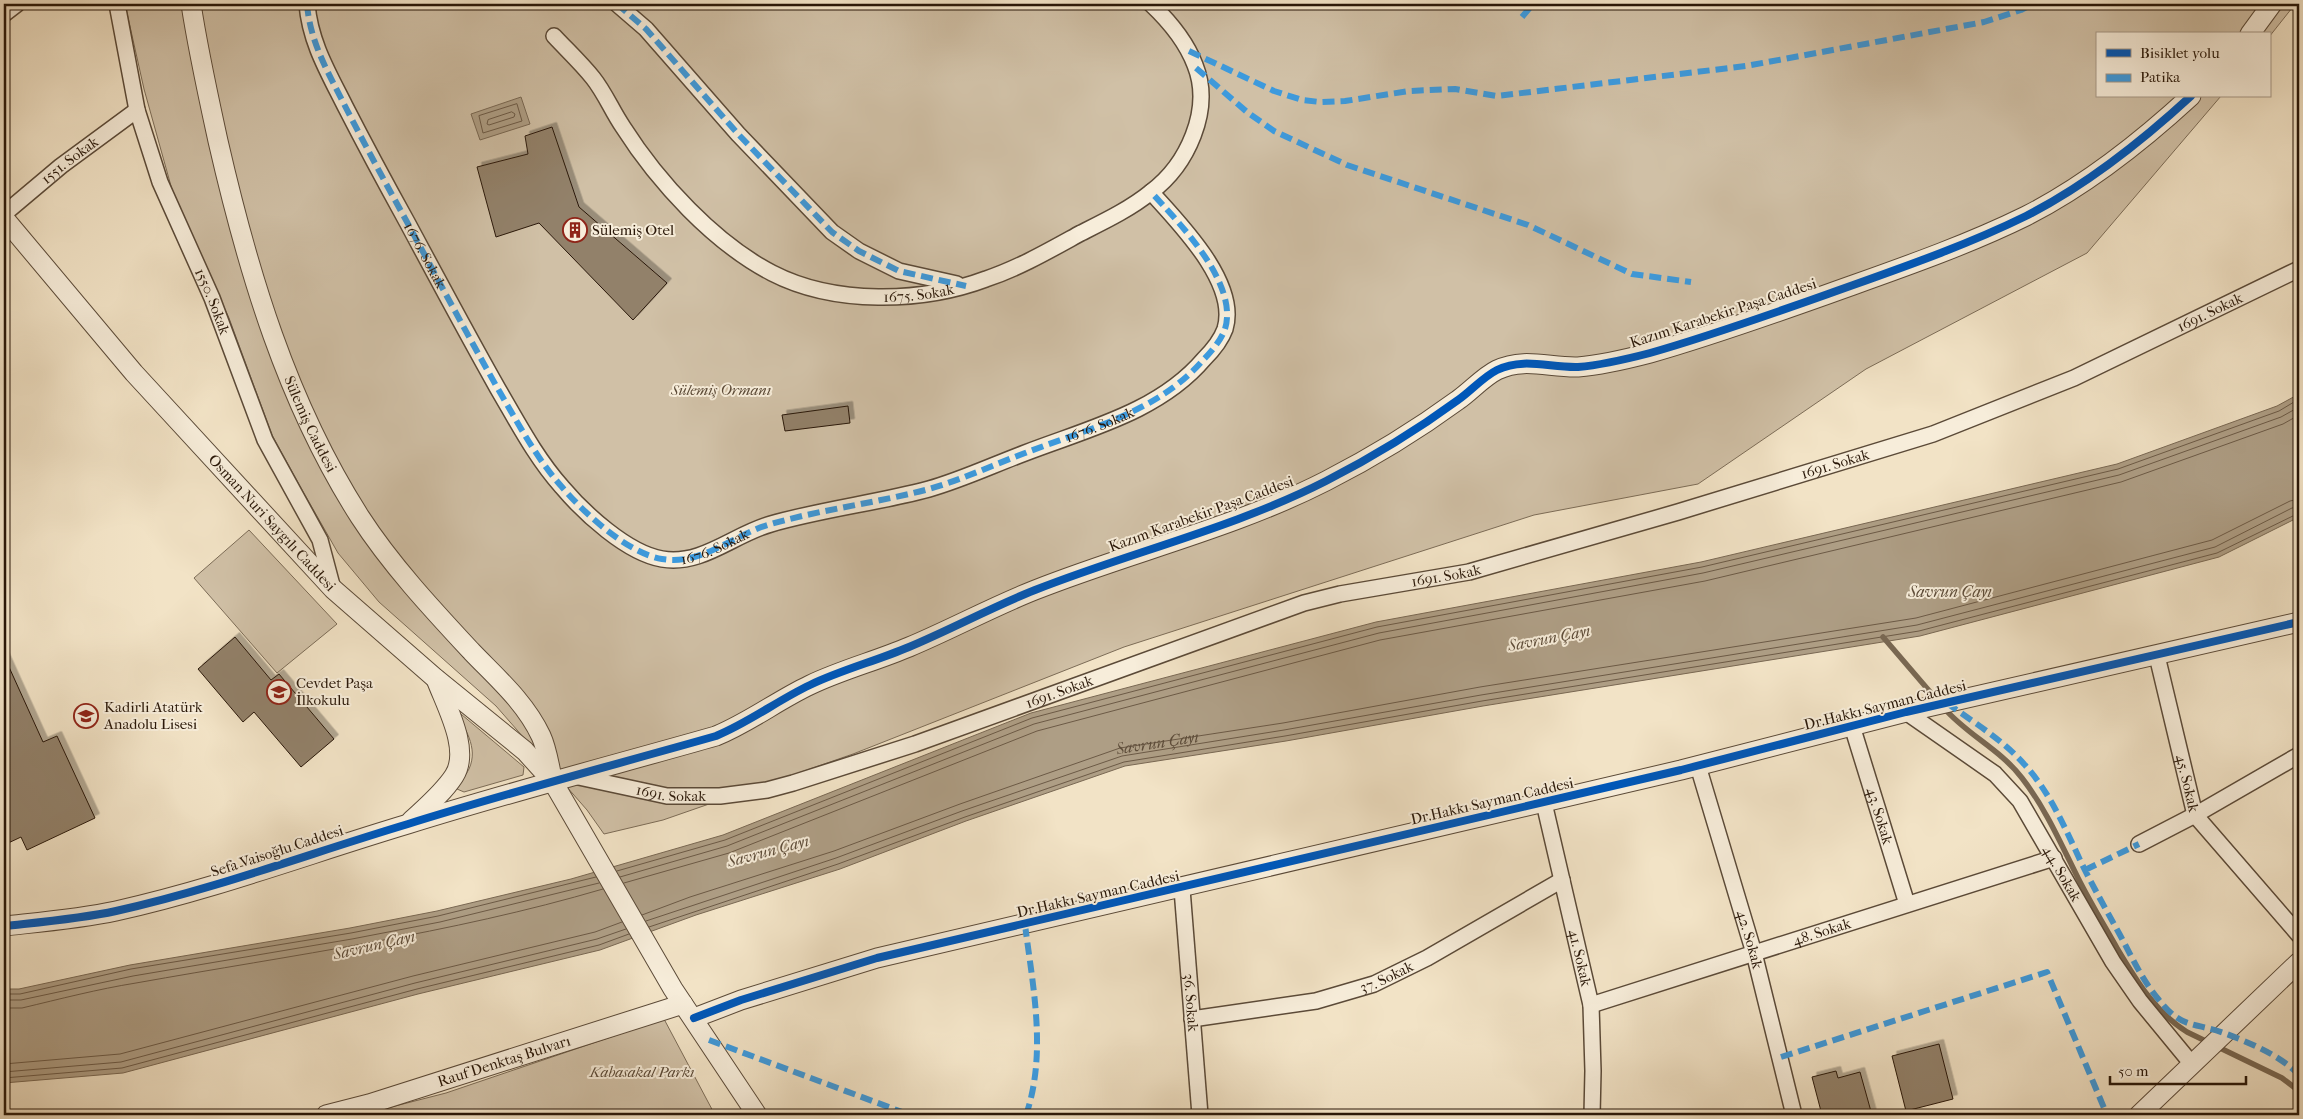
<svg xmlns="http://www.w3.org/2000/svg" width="2303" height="1119" font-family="'IM FELL French Canon',serif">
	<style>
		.green { fill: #d0c0a6; stroke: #7c6c57 }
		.water { fill: #ae9e85; stroke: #796853 }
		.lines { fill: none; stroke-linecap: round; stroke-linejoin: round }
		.shore { stroke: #6c5a46; stroke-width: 1 }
		.stream { stroke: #796853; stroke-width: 5.5 }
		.building { fill: #92816b; stroke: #291708; filter: url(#shadow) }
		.minor-casing { stroke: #5b4a38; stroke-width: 18 }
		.tertiary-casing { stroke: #5b4a38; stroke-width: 21 }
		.minor { stroke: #f7edda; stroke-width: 15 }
		.tertiary { stroke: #f7edda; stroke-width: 19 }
		.quiet { stroke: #3d9add; stroke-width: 6; stroke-dasharray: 12 6; stroke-linecap: butt }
		.cycleway-casing { stroke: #f7edda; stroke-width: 11 }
		.cycleway { stroke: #0057b8; stroke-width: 8 }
		.labels { text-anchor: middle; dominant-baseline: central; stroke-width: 4; stroke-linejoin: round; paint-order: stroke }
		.street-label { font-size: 15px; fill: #291708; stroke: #f7edda }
		.poi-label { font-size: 15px; fill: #291708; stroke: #f7edda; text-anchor: start }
		.park-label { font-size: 15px; font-style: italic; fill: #5b4a37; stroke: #f7edda }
		.water-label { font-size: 16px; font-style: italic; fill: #5e4d3a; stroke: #f7edda }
	</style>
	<defs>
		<filter id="shadow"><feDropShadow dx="4.5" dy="-4.5" stdDeviation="0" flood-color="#0004"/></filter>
	</defs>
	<rect width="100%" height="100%" fill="#f2e3c6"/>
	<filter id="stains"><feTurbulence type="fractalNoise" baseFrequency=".004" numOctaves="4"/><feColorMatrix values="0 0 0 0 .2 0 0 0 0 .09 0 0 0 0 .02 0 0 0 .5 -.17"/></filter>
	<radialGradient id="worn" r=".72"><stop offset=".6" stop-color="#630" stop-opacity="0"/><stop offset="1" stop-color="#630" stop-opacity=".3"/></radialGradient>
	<!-- green -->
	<path class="green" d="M125 4H2293L2292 8 2269 37V34H2097V96H2221L2087 253 1866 369 1698 484 1534 515 1124 647 853 754 663 820 604 834 587 810 496 706 379 602 338 553 301 488 272 435 229 318 176 204 144 89Z
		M249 530 337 624 277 673 194 578Z
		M455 709 524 767 523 775 464 792 457 789C459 780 465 777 469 769 479 747 464 728 455 709Z
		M664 1019 715 1115H360L446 1093Z"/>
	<!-- water -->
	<path class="water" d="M521 97 530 124 480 140 471 114Z
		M2299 394V517L2219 557 1920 636 1483 706 1286 741 1125 766 966 821 840 869 696 915 600 950 418 994 123 1073 4 1083V989H19L130 965 350 928 437 911 571 879 723 835 1031 713 1376 622 1701 562 2117 464 2277 406Z"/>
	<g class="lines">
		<!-- shore -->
		<g class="shore">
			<path d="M517 104 522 121 483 133 479 116Z"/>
			<path d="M512 112 515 114 514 117 489 125 487 124 488 120Z"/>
			<path d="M617 871 725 840 1032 718 1377 627 1702 567 2118 469 2279 411 2299 399"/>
			<path d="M620 877 727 846 1034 724 1379 633 1703 573 2119 475 2281 417 2299 407"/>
			<path d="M624 883 729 853 1037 731 1380 640 1705 581 2121 482 2283 424 2299 415"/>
			<path id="s1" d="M642 915 690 897 834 851 960 804 1120 748 1283 723 1480 687 1916 618 2212 540 2290 501 2299 499"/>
			<path d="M646 921 836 858 962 811 1122 756 1284 730 1481 695 1917 625 2215 547 2292 508 2299 506"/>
			<path d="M649 927 838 864 965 817 1124 762 1285 736 1482 701 1919 631 2217 553 2299 513"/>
			<path d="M4 994H20L131 969 351 933 438 916 596 877"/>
			<path d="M4 1000H21L133 976 352 939 440 922 599 883"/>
			<path d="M4 1008H22C60 999 98 989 136 983 293 955 450 934 603 889"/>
			<path d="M4 1064 120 1054 413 976 595 932 622 922"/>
			<path d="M4 1072 121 1062 415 983 597 939 626 929"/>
			<path d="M4 1078 122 1068 417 989 599 945 629 934"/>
		</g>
		<!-- stream -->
		<path class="stream" d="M1883 637 1937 700
			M1943 707C1967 735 2000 749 2022 778 2046 809 2061 844 2078 878 2090 902 2104 925 2117 948 2136 980 2155 1012 2187 1032L2282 1078 2299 1091"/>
	</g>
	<!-- building -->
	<path class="building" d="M552 127 579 207 667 283 633 320 539 223 496 237 477 167 528 154 525 136Z
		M848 406 850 423 785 431 782 415Z
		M235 637 271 680 279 674 334 739 301 767 254 712 243 722 198 669Z
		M4 656 43 742 57 736 95 818 27 850 21 837 4 845Z
		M1939 1044 1953 1099 1906 1111 1892 1056Z
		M1836 1071 1838 1078 1860 1072 1872 1115H1822L1812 1077Z"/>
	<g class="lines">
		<defs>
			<g id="minor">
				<path id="s2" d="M117 4 137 110 160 182 212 298 265 440 320 540 333 589"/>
				<path id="s3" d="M307 4C310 42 328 72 345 106 365 145 386 184 407 222 437 278 467 334 498 389 518 423 536 458 562 487 584 513 627 553 662 559 702 566 734 534 771 524 823 509 877 503 929 489 961 480 993 465 1025 453 1087 429 1159 412 1204 359 1212 351 1221 340 1225 329 1239 283 1179 223 1151 192"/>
				<path d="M617 4 646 29 738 134 832 232 859 251 899 271 957 284"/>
				<path d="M4 14 17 4"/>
				<path id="s4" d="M554 36C567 50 581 63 593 78 605 93 612 111 623 127 658 182 714 243 772 273 834 305 922 303 986 279 1019 268 1050 250 1081 233 1105 221 1130 209 1151 192 1187 165 1213 110 1195 65 1186 41 1169 21 1151 4"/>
				<path id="s5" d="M4 214 61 166 137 110"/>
				<path id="s6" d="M2157 656 2195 815 2299 935"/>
				<path id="s7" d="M1906 712 1995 774 2020 801 2113 962 2140 1001 2191 1063"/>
				<path id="s8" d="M1852 726 1907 904"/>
				<path id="s9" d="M1698 766 1754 953 1794 1115"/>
				<path id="s10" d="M574 776 667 796H720L767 790 793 783 915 744 1304 603 1340 594 1469 572 1678 512 1933 434 2074 378 2299 269"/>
				<path id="s11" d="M1544 803 1591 1005 1593 1071 1592 1115"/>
				<path d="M2139 844 2195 815 2299 755"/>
				<path id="s12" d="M1182 889 1200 1115"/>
				<path id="s13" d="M1591 1005 2054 858"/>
				<path id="s14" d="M1192 1019 1316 1001 1374 984 1427 958 1562 880"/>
			</g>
			<g id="tertiary">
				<path id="s15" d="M191 4C198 50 208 95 218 141 248 272 287 403 360 517 391 565 433 610 472 652 497 678 525 702 541 736 547 749 549 764 552 778"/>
				<path d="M2250 34 2272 4"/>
				<path id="s16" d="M4 218 134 373 333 589 435 678 525 751 553 782 673 989 757 1115"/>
				<path d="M411 821C426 807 443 793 454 776 471 750 446 706 436 679"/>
				<path d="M4 926C41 922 79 919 116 911 215 889 311 853 408 824 510 792 614 765 716 736 750 722 778 700 810 685 841 670 876 661 909 647 952 629 992 607 1035 590 1131 552 1234 528 1326 481 1371 458 1417 430 1458 400 1471 391 1483 377 1497 370 1524 357 1550 368 1578 367 1602 365 1627 359 1650 353 1710 336 1769 315 1828 294 1895 270 1963 247 2026 216 2087 185 2141 142 2191 96"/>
				<path d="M694 1018 741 1000 877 958 1681 770 1906 712 2299 622"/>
				<path id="s17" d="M326 1115 369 1104 683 1004"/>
				<path d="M2139 1115 2299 962"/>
			</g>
		</defs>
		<!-- minor casing -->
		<use href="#minor" class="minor-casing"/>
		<!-- tertiary casing -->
		<use href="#tertiary" class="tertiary-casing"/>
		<!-- minor -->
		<use href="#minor" class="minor"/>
		<!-- tertiary -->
		<use href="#tertiary" class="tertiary"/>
		<!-- quiet -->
		<path class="quiet" d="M307 4C310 42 328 72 345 106 365 145 386 184 407 222 437 278 467 334 498 389 518 423 536 458 562 487 584 513 627 553 662 559 702 566 734 534 771 524 823 509 877 503 929 489 961 480 993 465 1025 453 1087 429 1159 412 1204 359 1212 351 1221 340 1225 329 1239 283 1179 223 1151 192
			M617 4 646 29 738 134 832 232 859 251 899 271 966 286
			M1522 17 1533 4
			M1189 51 1274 91 1302 100 1320 102 1345 101 1409 91 1455 89 1497 96 1746 66 1984 22 2021 10 2033 4
			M1196 68 1247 112 1274 131 1347 165 1528 225 1632 274 1691 282
			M1947 703C1973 722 2003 740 2024 764 2050 792 2065 828 2081 862 2093 887 2107 911 2120 935 2132 957 2142 980 2159 1000 2182 1029 2193 1022 2224 1033 2250 1043 2280 1055 2299 1075
			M2085 870 2139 844
			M1025 925C1033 987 1047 1054 1026 1115
			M709 1040 910 1115
			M1781 1057 2047 972 2107 1115"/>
		<defs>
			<path id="cycleway" d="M4 926C41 922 79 919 116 911 215 889 311 853 408 824 510 792 614 765 716 736 750 722 778 700 810 685 841 670 876 661 909 647 952 629 992 607 1035 590 1131 552 1234 528 1326 481 1371 458 1417 430 1458 400 1471 391 1483 377 1497 370 1524 357 1550 368 1578 367 1602 365 1627 359 1650 353 1710 336 1769 315 1828 294 1895 270 1963 247 2026 216 2087 185 2141 142 2191 96
				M694 1018 741 1000 877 958 1681 770 1906 712 2299 622"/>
		</defs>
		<!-- cycleway casing -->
		<use href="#cycleway" class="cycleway-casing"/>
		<!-- cycleway -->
		<use href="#cycleway" class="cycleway"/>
	</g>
	<!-- icons -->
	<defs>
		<symbol id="building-ring" viewBox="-11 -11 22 22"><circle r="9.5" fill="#f7edda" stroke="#8f2418" stroke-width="1.5"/><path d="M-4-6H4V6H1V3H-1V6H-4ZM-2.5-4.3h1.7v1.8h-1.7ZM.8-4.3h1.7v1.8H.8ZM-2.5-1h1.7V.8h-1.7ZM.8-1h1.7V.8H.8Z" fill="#8f2418"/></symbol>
		<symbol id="school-ring" viewBox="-11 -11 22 22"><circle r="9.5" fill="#f7edda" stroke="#8f2418" stroke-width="1.5"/><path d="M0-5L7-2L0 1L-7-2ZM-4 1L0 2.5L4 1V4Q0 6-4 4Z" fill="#8f2418"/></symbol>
	</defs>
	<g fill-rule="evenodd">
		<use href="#building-ring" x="561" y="216" width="28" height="28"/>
		<use href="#school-ring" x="265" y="678" width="28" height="28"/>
		<use href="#school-ring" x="72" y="702" width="28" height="28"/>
	</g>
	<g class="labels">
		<!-- street labels -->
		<g class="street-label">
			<text stroke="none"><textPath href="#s5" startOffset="85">1551. Sokak</textPath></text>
			<text stroke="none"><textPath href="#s3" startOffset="279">1676. Sokak</textPath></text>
			<text stroke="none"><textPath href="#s4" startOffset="476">1675. Sokak</textPath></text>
			<text stroke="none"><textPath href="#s2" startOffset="314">1550. Sokak</textPath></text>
			<text stroke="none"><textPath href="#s10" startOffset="1719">1691. Sokak</textPath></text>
			<text transform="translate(1723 313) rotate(-18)">Kazım Karabekir Paşa Caddesi</text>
			<text stroke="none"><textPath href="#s15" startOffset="438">Sülemiş Caddesi</textPath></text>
			<text stroke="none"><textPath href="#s3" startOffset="1134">1676. Sokak</textPath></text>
			<text stroke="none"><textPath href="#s10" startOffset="1314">1691. Sokak</textPath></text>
			<text transform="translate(1201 514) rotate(-20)">Kazım Karabekir Paşa Caddesi</text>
			<text stroke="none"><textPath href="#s16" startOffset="406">Osman Nuri Saygılı Caddesi</textPath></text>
			<text stroke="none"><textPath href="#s3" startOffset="729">1676. Sokak</textPath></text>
			<text stroke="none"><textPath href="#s10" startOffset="909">1691. Sokak</textPath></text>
			<text stroke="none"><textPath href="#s10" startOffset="504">1691. Sokak</textPath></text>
			<text transform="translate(1885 705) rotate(-14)">Dr.Hakkı Sayman Caddesi</text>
			<text stroke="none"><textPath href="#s6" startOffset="131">45. Sokak</textPath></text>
			<text stroke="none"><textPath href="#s10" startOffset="99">1691. Sokak</textPath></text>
			<text transform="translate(1492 801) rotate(-13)">Dr.Hakkı Sayman Caddesi</text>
			<text stroke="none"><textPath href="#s8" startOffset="94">43. Sokak</textPath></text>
			<text transform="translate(277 851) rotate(-18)">Sefa Vaisoğlu Caddesi</text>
			<text stroke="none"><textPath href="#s7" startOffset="229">44. Sokak</textPath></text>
			<text transform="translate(1098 894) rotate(-13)">Dr.Hakkı Sayman Caddesi</text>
			<text stroke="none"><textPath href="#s13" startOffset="242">48. Sokak</textPath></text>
			<text stroke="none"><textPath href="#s9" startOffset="181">42. Sokak</textPath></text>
			<text stroke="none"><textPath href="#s11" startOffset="159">41. Sokak</textPath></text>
			<text stroke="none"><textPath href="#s14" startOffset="200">37. Sokak</textPath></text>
			<text stroke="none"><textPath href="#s12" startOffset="114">36. Sokak</textPath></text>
			<text stroke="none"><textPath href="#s17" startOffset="186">Rauf Denktaş Bulvarı</textPath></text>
		</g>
		<!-- poi labels -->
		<g class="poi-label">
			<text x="592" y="230">Sülemiş Otel</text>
			<text x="296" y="683">Cevdet Paşa<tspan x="296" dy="17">İlkokulu</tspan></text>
			<text x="104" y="707">Kadirli Atatürk<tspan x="104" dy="17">Anadolu Lisesi</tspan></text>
		</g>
		<!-- park labels -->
		<g class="park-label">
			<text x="721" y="390">Sülemiş Ormanı</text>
			<text x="642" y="1072">Kabasakal Parkı</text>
		</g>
		<!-- water labels -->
		<g class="water-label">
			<text x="1950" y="591">Savrun Çayı</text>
			<text transform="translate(1549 638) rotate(-11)">Savrun Çayı</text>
			<text stroke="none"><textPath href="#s1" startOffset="544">Savrun Çayı</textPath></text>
			<text transform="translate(768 851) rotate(-15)">Savrun Çayı</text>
			<text transform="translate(374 945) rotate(-13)">Savrun Çayı</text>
		</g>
	</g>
	<!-- margin -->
	<rect width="2303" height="1119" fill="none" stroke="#f2e3c6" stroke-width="20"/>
	<rect x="5" y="5" width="2293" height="1109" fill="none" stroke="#291708" stroke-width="2.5"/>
	<rect x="10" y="10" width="2283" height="1099" fill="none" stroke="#291708"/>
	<!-- legend -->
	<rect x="2096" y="32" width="175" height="65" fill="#f7edda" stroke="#a59786"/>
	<rect x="2106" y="49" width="25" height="8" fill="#0057b8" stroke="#a59786"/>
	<text x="2140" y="58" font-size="15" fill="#291708">Bisiklet yolu</text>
	<rect x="2106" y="74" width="25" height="8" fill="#3d9add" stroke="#a59786"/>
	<text x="2140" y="82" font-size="15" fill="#291708">Patika</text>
	<!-- scale -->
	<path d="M2110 1076v8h136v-8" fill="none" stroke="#291708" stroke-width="2.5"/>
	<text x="2118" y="1076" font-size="15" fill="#291708" stroke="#f7edda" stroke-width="4" paint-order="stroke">50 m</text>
	<rect width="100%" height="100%" filter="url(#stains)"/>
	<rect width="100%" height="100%" fill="url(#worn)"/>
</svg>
